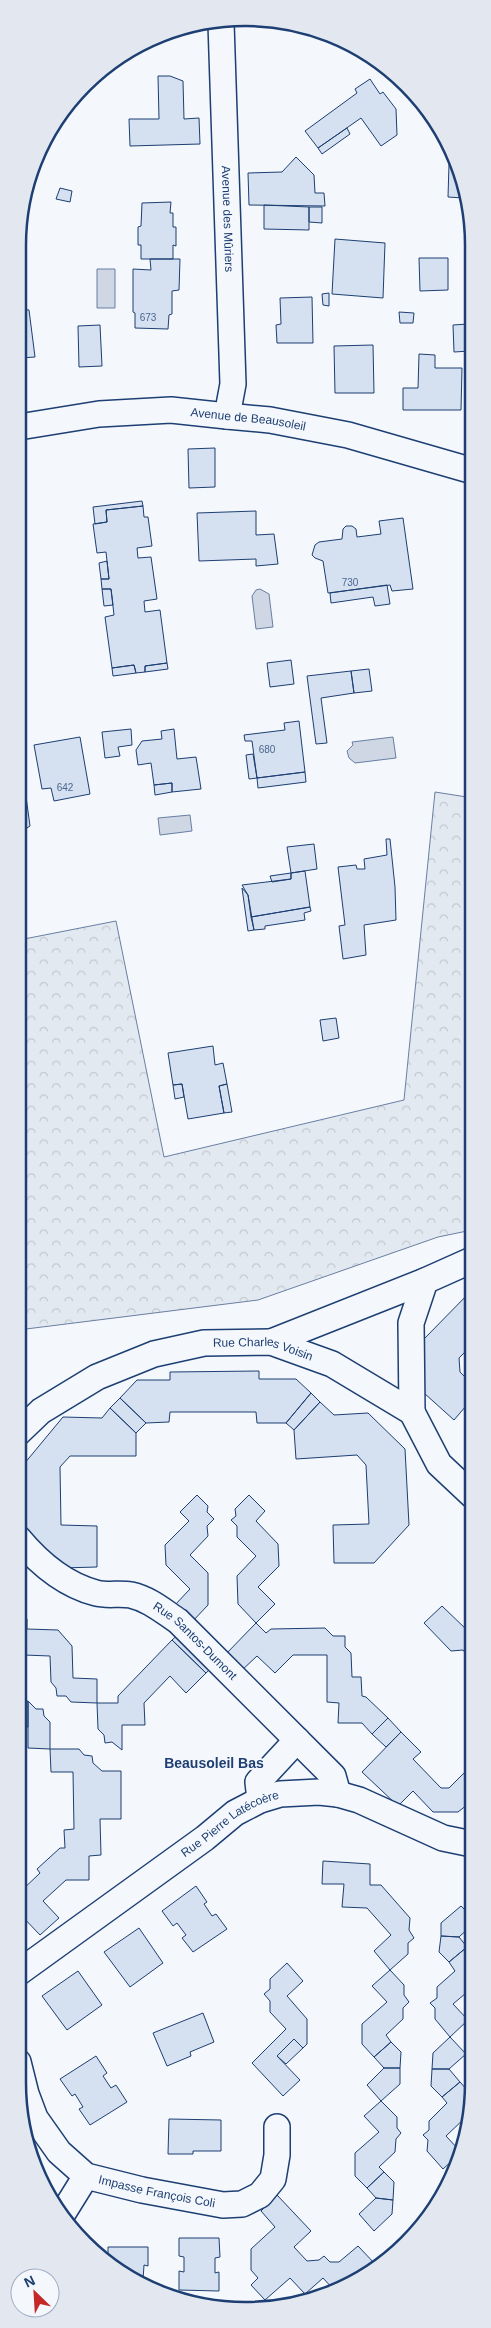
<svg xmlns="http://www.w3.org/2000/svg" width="491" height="2328" font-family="Helvetica,sans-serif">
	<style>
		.forest { fill: url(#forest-crowns); stroke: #687fa3 }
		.water { fill: #cfd7e4; stroke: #687fa3 }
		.building { fill: #d5e0f0; stroke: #1d3f73 }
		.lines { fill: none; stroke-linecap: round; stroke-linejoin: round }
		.minor-casing { stroke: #1d3f73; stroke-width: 28 }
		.minor { stroke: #f4f7fb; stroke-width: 25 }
		.labels { text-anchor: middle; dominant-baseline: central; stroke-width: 4; stroke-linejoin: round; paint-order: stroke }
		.number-label { font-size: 10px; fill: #4b6792 }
		.street-label { font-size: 12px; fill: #1d3f73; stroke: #f4f7fb }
		.neighbourhood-label { font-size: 14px; font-weight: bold; fill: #1d3f73; stroke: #f4f7fb }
		.rim { fill: none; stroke: #1d3f73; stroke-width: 2.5 }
	</style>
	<defs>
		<pattern id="forest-crowns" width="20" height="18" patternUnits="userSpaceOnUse" patternTransform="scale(1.25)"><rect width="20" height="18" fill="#e3e9f0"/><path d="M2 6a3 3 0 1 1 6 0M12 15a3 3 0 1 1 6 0" fill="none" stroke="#c2c9d1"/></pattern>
	</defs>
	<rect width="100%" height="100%" fill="#f4f7fb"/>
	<!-- forest -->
	<path class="forest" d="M435 792 473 798 472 1230 438 1237 258 1300 18 1330 19 940 116 921 164 1157 404 1100Z"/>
	<!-- water -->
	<path class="water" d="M97 269H115V308H97Z
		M260 589 269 594 273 627 256 629 252 596 256 590Z
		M393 737 396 758 355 763 349 758 347 751 353 745 352 742Z
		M190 815 192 831 160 835 158 818Z"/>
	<!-- building -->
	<path class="building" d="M158 76H170L183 81 184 119 199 118 200 144 130 146 129 119H159Z
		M370 79 380 94 383 92 396 109 397 135 381 146 361 118 318 148 305 131 357 93 355 89Z
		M347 128 350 134 322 154 318 148Z
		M296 157 314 175 315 193H324L325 206 249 205 248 173 282 172Z
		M449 164 455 165 467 207 464 206 463 198 448 197Z
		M60 188 72 191 70 202 56 199Z
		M171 202 170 213H173V227H176V246L173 245V259H141V245H138V227L141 226 142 203Z
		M264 205 309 207V230L264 229Z
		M309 207H322V223L309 222Z
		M335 239 385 243 383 298 332 294Z
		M419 258H448V290L420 291Z
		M150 259H180L179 290 172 291V314L169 315 168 329 135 328V313L133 312V269L151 270Z
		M329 293V306L323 305 322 294Z
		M312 297 313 343H277L276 325 281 324 280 298Z
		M19 309 29 310 35 357 20 358Z
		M399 312 414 313 413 323H400Z
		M468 315H473V351H470Z
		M468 324 470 351 454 352 453 325Z
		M100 325 102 366 79 367 78 326Z
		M373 345 374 393H335L334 346Z
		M419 354 435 355V368H462L461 410H403V388H418Z
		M215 448V487L189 488 188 449Z
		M142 501 143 506 106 510 107 522 95 524 93 507Z
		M143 506 144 517H148L152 546 137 548 138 558 151 557 157 599 144 601 145 612 160 610 167 663 145 666V672L136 673 134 665 112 668 105 617 114 615 111 589H102L101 579H109L106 552 97 553 93 524 107 522 106 510Z
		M256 511V535L274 534 278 564 256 566V559L199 561 197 513Z
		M403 518 413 589 392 591 390 585 328 593 323 561 315 558 312 555 315 545 319 542 342 539 343 529 346 526H352L356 529 357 537 381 534 379 521Z
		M107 561 109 579H101L99 563Z
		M387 585 390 604 375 606 373 597 331 603 330 593Z
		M102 589H111L113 605 104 606Z
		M291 660 294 684 270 687 267 663Z
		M167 663 168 669 145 672V666Z
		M134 665 136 673 113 676 112 668Z
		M369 669 372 691 354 693 351 671Z
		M351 671 354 693 321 698 327 743 316 744 307 676Z
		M299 721 305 772 257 778 252 741H245L244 735 285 730 284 723Z
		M131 729 132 745 118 747 120 756 105 758 102 732Z
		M174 729 177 759 196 757 201 789 172 792V783L154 785 151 763 138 765 136 750 142 741 162 739 161 731Z
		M80 737 90 794 54 801 51 788 42 789 34 745Z
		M253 754 257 778 249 779 246 755Z
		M22 767 30 826 19 833V768Z
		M305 772 306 782 258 788 257 778Z
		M172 783V792L155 795 154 785Z
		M386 839H390L395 887 396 920 364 925 366 955 343 959 339 926 345 925 338 867 356 865 357 869H365L364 859 387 855Z
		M314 844 317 869 291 873 287 847Z
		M305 871 310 907 251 917 248 895 242 885 291 879V873Z
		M291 873V879L272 882 270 876Z
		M242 888 248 895 254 930 248 931Z
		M310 907 311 911 304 913 305 920 265 926V929L254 930 251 917Z
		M336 1018 339 1038 323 1041 320 1020Z
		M213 1046 215 1065 223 1063 227 1084 219 1086 224 1113 188 1119 182 1084 173 1085 168 1053Z
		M182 1084 184 1097 175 1099 173 1085Z
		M227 1084 232 1112 224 1113 219 1086Z
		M472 1290V1345L459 1358 460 1372 472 1384V1399L454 1420 424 1393V1339Z
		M259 1371V1379H296L311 1393 286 1423H257L256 1412H170L169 1422 146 1423 120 1398 137 1380H170V1372Z
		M311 1393 320 1402 294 1430 286 1423Z
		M120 1398 146 1423 136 1433 110 1408Z
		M320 1402 334 1415 368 1413 405 1449 409 1525 374 1563H334L333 1525 369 1524 366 1465 357 1455 296 1459 294 1430Z
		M110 1408 136 1433V1456H70L60 1467 61 1525 97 1526V1567L61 1568 24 1529V1464L63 1417 102 1418Z
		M197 1495 208 1506 207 1512 214 1519 207 1526 208 1536 190 1555 208 1573V1605L191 1623 174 1606 190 1589 166 1565 165 1545 189 1521 180 1512Z
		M249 1495 265 1511 256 1521 278 1544 279 1566 258 1587 275 1604 256 1623 238 1604 237 1576 256 1556 237 1537V1526L231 1520 236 1516 235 1509Z
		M442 1606 468 1631 472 1627V1652L468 1656 463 1650 451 1651 424 1623Z
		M18 1619H27V1629L58 1630 72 1646 73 1678 97 1679V1703L71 1702 66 1696H57L56 1688 51 1682 50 1656 24 1655 18 1650Z
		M191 1623 224 1656 206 1673 172 1640Z
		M256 1623 266 1633 271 1629 325 1628 333 1636H345V1647L351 1653 352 1677H361L362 1696 366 1697 388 1718 372 1734 362 1723H338L339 1703 327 1702V1655H293L275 1673 257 1656 240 1672 224 1656Z
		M172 1640 206 1673 186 1693 170 1676 144 1703 145 1725H122V1750L112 1742 105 1743 104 1735 98 1729 97 1703H118V1696Z
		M18 1701H28V1727H18Z
		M28 1701 36 1709H43L44 1716 50 1722V1749L28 1748Z
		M388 1718 401 1732 386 1747 372 1734Z
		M401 1732 421 1752 413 1759 441 1788H449L470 1767 469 1757 472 1754V1801L458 1812H433L413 1791 398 1806 362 1772Z
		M50 1749H79L84 1755 92 1756 93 1763 102 1771H121V1819H100L101 1855 89 1856V1880H66L43 1901 59 1918 40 1935 18 1912V1894L40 1873 37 1869 60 1848H65L64 1830 74 1829 73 1772H51Z
		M323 1861 370 1864V1885H381L410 1918 409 1930 414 1938 408 1943V1954L390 1970 374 1951 391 1935 367 1908 342 1907 344 1884H322Z
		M196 1886 207 1902 204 1904 212 1916 216 1914 227 1929 193 1952 182 1938 186 1935 177 1923 173 1926 162 1911Z
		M461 1906 472 1917V1925L459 1937 441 1936V1923Z
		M139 1928 163 1963 130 1987 104 1952Z
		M441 1936 459 1937 467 1947 449 1962 439 1952Z
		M467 1947 472 1952V1988L453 2004 468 2020 450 2037 435 2019V2008L430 2003 437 1998V1987L455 1971 449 1962Z
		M287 1963 303 1981 287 1996 307 2019V2044L303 2048 294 2039 277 2056 300 2080 283 2096 252 2063 286 2029 270 2012V2001L264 1994 270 1989V1979Z
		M390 1970 404 1985V1995L409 2002 403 2008V2019L386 2035 391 2042 374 2057 362 2044V2024L387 2002 372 1986Z
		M78 1971 102 2005 67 2030 42 1996Z
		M203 2013 214 2042 190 2052 191 2056 167 2066 153 2033Z
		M450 2037 466 2054 449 2069H432L433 2053Z
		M294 2039 303 2048 286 2064 277 2056Z
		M391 2042 401 2052 400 2068H384L374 2057Z
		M96 2056 107 2073 103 2076 111 2088 116 2085 127 2102 90 2125 79 2109 83 2107 75 2094 72 2096 60 2079Z
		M384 2068H400V2084L381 2101 367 2085Z
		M432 2069H449L460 2082 442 2097 431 2086Z
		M460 2082 468 2091 467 2116 446 2136 459 2150 456 2157 443 2169 427 2151 428 2140 423 2135 429 2130V2121L447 2103 442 2097Z
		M381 2101 397 2117V2128L401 2133 396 2139 395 2152 379 2167 384 2172 367 2188 355 2176V2153L379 2132 364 2116Z
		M169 2119 221 2120V2151H193V2154H168Z
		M384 2172 394 2182 393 2200 376 2198 367 2188Z
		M277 2195 311 2231 294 2247 307 2261 319 2260 324 2256 330 2262H339L358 2246 376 2265 334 2290 323 2278 305 2294 290 2278 265 2300 251 2285 258 2278 251 2270V2249L275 2227 261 2211Z
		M376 2198 393 2200 392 2214 374 2231 359 2214Z
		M179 2238H219L220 2257 215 2258V2273L219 2272V2291L179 2290V2271L184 2272V2257L179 2256Z
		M108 2247H148V2266L144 2265 143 2280 147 2281V2288L108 2260Z"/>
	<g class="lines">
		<defs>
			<g id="minor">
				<path id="s1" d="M221 23 233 384 227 416"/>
				<path id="s2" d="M19 427 99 414 171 410 227 416 270 420 348 435 473 471"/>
				<path d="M271 1342 425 1281"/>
				<path d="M412 1412 411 1323 425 1281 472 1260"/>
				<path id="s3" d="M18 1433 41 1411 97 1377 154 1354 204 1343 271 1342 332 1364 412 1412 439 1464 472 1495"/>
				<path id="s4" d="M18 1538C38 1562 65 1585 96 1593 107 1596 119 1593 131 1595 149 1599 163 1611 178 1621L333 1776 338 1794"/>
				<path d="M260 1800 258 1782 297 1740"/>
				<path id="s5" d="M18 1973 205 1838 235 1813 260 1800 280 1794 319 1792 338 1794 359 1800 443 1838 472 1844"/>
				<path id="s6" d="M18 2062 26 2094 35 2118 59 2152 86 2176 142 2190 223 2205 242 2204 260 2195 273 2179 277 2155V2127"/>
				<path d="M63 2213 86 2176"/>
			</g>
		</defs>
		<!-- minor casing -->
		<use href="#minor" class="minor-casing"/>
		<!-- minor -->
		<use href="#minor" class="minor"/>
	</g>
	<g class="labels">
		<!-- number labels -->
		<g class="number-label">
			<text x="148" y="317">673</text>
			<text x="350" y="582">730</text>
			<text x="267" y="749">680</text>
			<text x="65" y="787">642</text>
		</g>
		<!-- street labels -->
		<g class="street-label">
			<text stroke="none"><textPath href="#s1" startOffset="196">Avenue des Mûriers</textPath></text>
			<text stroke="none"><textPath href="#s2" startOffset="231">Avenue de Beausoleil</textPath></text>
			<text stroke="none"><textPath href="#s3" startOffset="270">Rue Charles Voisin</textPath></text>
			<text stroke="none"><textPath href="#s4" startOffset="212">Rue Santos-Dumont</textPath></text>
			<text stroke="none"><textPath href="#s5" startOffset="260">Rue Pierre Latécoère</textPath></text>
			<text stroke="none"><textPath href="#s6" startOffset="209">Impasse François Coli</textPath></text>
		</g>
		<!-- neighbourhood labels -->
		<g class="neighbourhood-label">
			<text x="214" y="1763">Beausoleil Bas</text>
		</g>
	</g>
	<!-- crop -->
	<path d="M0 0H491V2328H0ZM245 26H246A219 219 0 0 1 465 245V2083A219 219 0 0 1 246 2302H245A219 219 0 0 1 26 2083V245A219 219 0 0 1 245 26Z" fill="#e3e8f0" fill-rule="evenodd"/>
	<path class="rim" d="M245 26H246A219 219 0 0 1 465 245V2083A219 219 0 0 1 246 2302H245A219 219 0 0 1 26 2083V245A219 219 0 0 1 245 26Z"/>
	<!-- north arrow -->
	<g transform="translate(35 2293) rotate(335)"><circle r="24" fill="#f4f7fb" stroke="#9eadc5"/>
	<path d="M0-4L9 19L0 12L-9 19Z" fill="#c62828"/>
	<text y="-8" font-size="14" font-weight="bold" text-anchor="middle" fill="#1d3f73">N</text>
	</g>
</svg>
